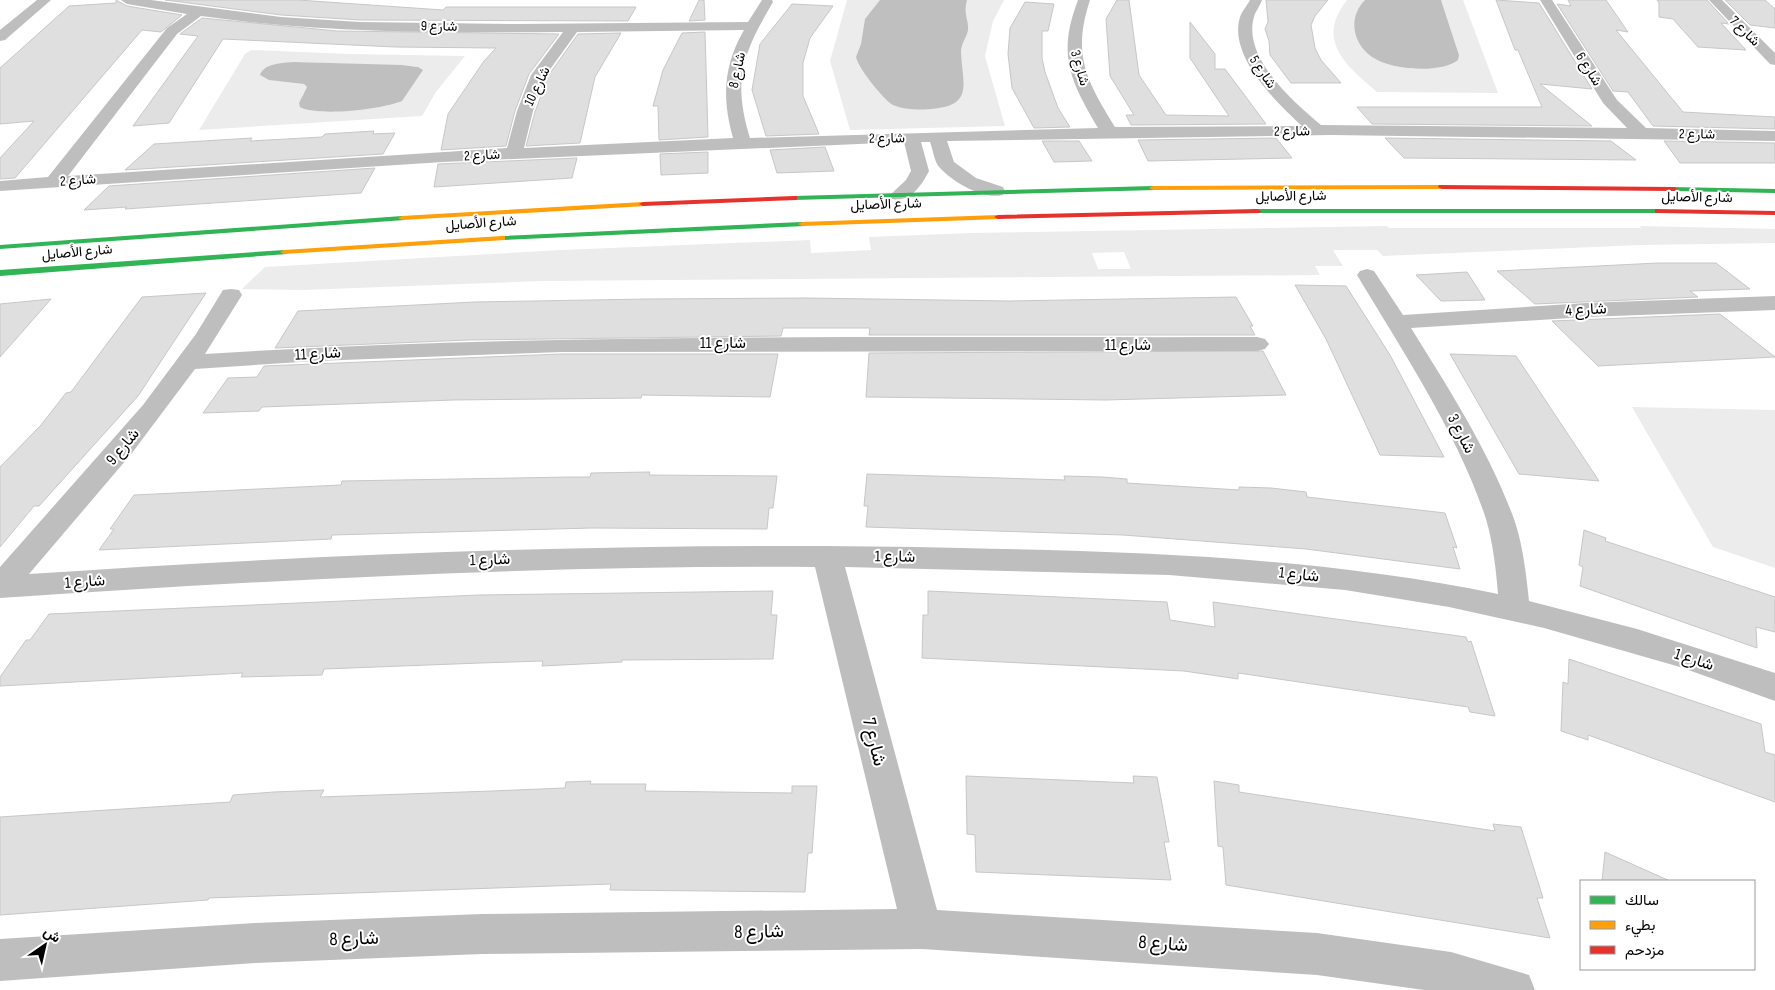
<svg xmlns="http://www.w3.org/2000/svg" width="1775" height="990" font-family="'Sofia Sans Condensed',Vazirmatn,sans-serif">
	<style>
		.green { fill: #ececec; fill-rule: evenodd }
		.water { fill: #bfbfbf }
		.building { fill: #dfdfdf; stroke: #c7c7c7 }
		.lines { fill: none; stroke-linecap: round; stroke-linejoin: round }
		.street { fill: #bebebe; fill-rule: evenodd }
		.fast { fill: #30b455; fill-rule: evenodd }
		.slow { fill: #ff9f0a; fill-rule: evenodd }
		.jam { fill: #e5322d; fill-rule: evenodd }
		.labels { text-anchor: middle; dominant-baseline: central; stroke-width: 4; stroke-linejoin: round; paint-order: stroke }
		.far-street-label { font-size: 14px; fill: #000; stroke: #fff }
		.street-label { font-size: 16px; fill: #000; stroke: #fff }
		.near-street-label { font-size: 19px; fill: #000; stroke: #fff }
	</style>
	<rect width="100%" height="100%" fill="#fff"/>
	<!-- green -->
	<path class="green" d="M847 0H1004L993 21 985 56 1005 126 850 130 830 61Z
		M1347 0H1365L1357 11 1373 58 1413 69 1459 55 1441 0H1463L1498 93 1377 92C1346 65 1315 41 1347 0Z
		M251 50 350 54 465 56 436 92 422 116 199 130 245 54ZM294 62 414 66 418 67 420 75 398 103 386 106 326 111 302 96 307 87 304 84 260 75 270 66Z
		M1387 226 1389 228H1641L1640 226 1775 229V243L1641 245 1383 256 1377 250H1333L1343 266H1315L1320 275 543 281 302 290 242 289 265 267 561 250 810 240 811 253 871 250 869 237 972 233ZM1124 252 1131 269H1098L1092 253Z
		M1632 407 1775 410V568L1713 547Z"/>
	<!-- water -->
	<path class="water" d="M880 0H967C963 15 969 20 968 30 967 37 961 43 961 52 962 83 975 106 931 109 918 110 905 110 893 105 884 100 858 68 856 57L861 44 865 19Z
		M1365 0H1441L1459 55 1458 60C1440 74 1391 70 1372 57 1352 43 1348 17 1365 0Z
		M294 62 402 65 418 67 423 70 402 101C384 109 318 117 300 107L299 103 307 87 304 84 269 80 260 75C264 63 283 63 294 62Z"/>
	<!-- building -->
	<path class="building" d="M116 0 127 6 182 15 161 32 142 30 15 178 0 179V158L34 121 0 124V68L69 6 116 3Z
		M165 0H298L443 10 446 7H636L628 21 360 20 281 15Z
		M699 0H704L705 20 689 21Z
		M1117 0H1129L1139 75 1166 115 1229 116 1190 58V22L1215 54V69H1225L1266 124 1131 125 1126 115H1134L1110 76 1106 19Z
		M1266 0H1328L1315 16 1311 25 1315 48 1321 60 1341 83H1291L1270 55 1269 41 1265 29 1268 22Z
		M1496 0 1539 3 1592 89 1540 84 1592 126 1372 124 1357 107H1542L1518 50H1515Z
		M1568 0H1606L1628 32 1616 30 1683 112 1775 117V129L1653 126 1628 92 1613 91 1557 4 1571 6Z
		M1657 0H1707L1729 24 1721 23 1746 50 1698 47 1673 19 1659 17V3Z
		M1725 0H1765L1775 9V28L1750 25Z
		M1025 2 1054 4 1048 31H1042V58L1045 72 1058 108 1070 127 1034 128 1012 88 1008 54 1010 28Z
		M792 4 833 6 810 38 803 63V96L819 134 766 136 752 90 760 44Z
		M202 18 337 31 559 34 529 74 515 111 506 146 441 150 448 114 484 61 496 48 395 47 223 39 169 123 133 126 198 36 180 34Z
		M705 32 708 137 659 140 658 106H653L663 70 682 33Z
		M621 33 595 77 580 143 526 146 535 112 548 76 578 34Z
		M374 131 373 134 395 133 383 154 125 170 154 144 252 138 250 141 322 137 325 134Z
		M1276 138 1292 158 1148 161 1138 140Z
		M1385 138 1611 141 1636 160 1404 158Z
		M1042 141H1079L1092 161 1054 162Z
		M1664 141 1775 143V163H1680Z
		M825 147 834 171 777 173 770 150Z
		M708 152V173L661 175 660 154Z
		M577 158 572 178 434 187 438 164Z
		M375 168 361 193 125 209 127 207 84 210 109 186Z
		M1658 263H1716L1750 289 1690 291 1698 297 1535 304 1497 271Z
		M1467 272 1485 300 1441 301 1416 275Z
		M1295 285 1346 286 1390 355 1444 457 1380 455 1326 339Z
		M206 293 138 396 39 506H34L0 547V467L41 425 66 393 71 392 142 297Z
		M1236 297 1253 326H1250L1255 335H869L870 328H783L781 336 468 340 275 348 298 311 475 302 647 299 805 298 1009 301Z
		M51 299 23 331 0 357V304Z
		M1720 314 1775 357 1598 366 1552 321Z
		M1263 351 1286 395 1106 400 866 397 869 353Z
		M561 354H778L770 397 642 395 641 398 453 400 262 407 259 411 203 413 228 378 257 377 264 366Z
		M1450 354 1516 356 1599 481 1519 474Z
		M650 472 649 475 777 476 773 508H769L767 529 592 528 332 535 331 539 99 550 114 529H110L134 495 341 485 342 481 572 477H590L591 473Z
		M867 474 1065 480 1064 476 1102 477 1127 479V483L1239 490V487L1271 488 1306 492 1307 497 1445 513 1457 548 1453 547 1460 569 1306 549 1123 535 866 527 868 506H864Z
		M1584 530 1606 538 1605 541 1775 597V632L1756 627 1757 648 1580 586 1583 567 1579 565Z
		M773 591 771 615H777L773 659 622 660V662L542 666 543 661 480 663 324 669 322 675 241 677 243 673 0 686V677L26 640H30L49 614 479 595Z
		M928 591 1167 602 1170 620 1215 627 1213 602 1466 637 1468 642 1471 641 1495 716 1470 712 1468 707 1238 673V679L1184 671 922 658 923 615H928Z
		M1569 659 1761 724 1765 752 1775 755V802L1588 735V740L1561 731 1563 682 1568 684Z
		M966 776 1134 783 1133 776 1157 777 1169 842H1164L1171 880 976 872 975 835 967 834Z
		M591 781 590 784H646L645 791 792 793V786H817L812 853H808L805 892 610 890 611 884 209 898 208 900 0 915V817L230 802 233 795 274 792 324 790 320 797 492 791 565 788 566 782Z
		M1214 781 1239 785V792L1495 831 1493 824 1521 827 1543 898H1537L1550 938 1226 885 1223 847 1218 846Z
		M1605 852 1670 881H1602Z"/>
	<g class="lines">
		<!-- street -->
		<path class="street" d="M37 0H51L5 40 0 41V30Z
			M121 0H151L281 17 360 22 517 24 748 22 762 0H772L773 2C743 53 732 79 750 138L1098 128C1070 80 1057 55 1078 0H1090C1072 55 1086 80 1115 127L1302 126C1276 102 1228 56 1240 17 1242 11 1247 6 1250 0H1262C1260 6 1255 12 1254 17 1242 58 1294 102 1321 125L1627 128 1603 103 1540 0H1552L1617 100 1646 128 1775 131V141L1331 135 947 141 954 162 976 178 1003 187 1005 191 1003 195C983 200 953 182 940 168 934 162 933 149 930 142H921L929 171C922 185 910 203 892 199L890 195 906 180 911 171 904 142 443 162 0 191V181L48 177 167 28 187 14 127 4ZM201 16C321 33 443 33 563 32L531 75 517 111 507 148 68 176 177 34ZM744 30C723 66 722 99 733 138L524 148 533 111 546 75 577 32Z
			M1709 0H1722L1775 53V65L1770 64Z
			M1367 269 1374 271 1403 315 1586 303 1775 296V310L1586 317 1411 328C1449 389 1489 451 1514 519 1523 545 1526 573 1529 601L1637 629 1775 673V701L1680 667 1544 628 1449 607 1345 590 1169 575 845 567 937 910 1317 933 1451 952 1529 975 1535 990H1424L1317 975 922 949 482 954 255 963 0 981V939L255 923 482 914 897 909 815 567C543 565 272 580 0 598V567L143 405 196 334 223 290 231 289 239 290 242 295 205 354C555 332 906 338 1257 337L1265 339 1269 344 1265 349 1257 351 561 352 316 361 195 369 132 453 29 574C339 553 650 541 961 548 1142 552 1319 557 1498 594 1496 569 1493 543 1486 519 1459 436 1402 350 1357 275L1360 271Z"/>
		<!-- fast -->
		<path class="fast" d="M1153 186 1157 188 1156 190 794 200 790 198 794 196Z
			M1671 187 1775 189V193L1674 191H1671Z
			M1254 209H1658L1662 211 1658 213H1257L1253 211Z
			M402 216H405V220L0 249V245Z
			M802 222 806 224 805 226 502 240 498 238 502 236Z
			M284 250H287V254L0 276V270Z"/>
		<!-- slow -->
		<path class="slow" d="M1442 185 1446 187 1445 189 1153 190 1149 188 1153 186Z
			M643 202 647 204 646 206 402 220 398 218 402 216Z
			M998 215 1002 217 1001 219 802 226 798 224 802 222Z
			M502 236H505V240L284 254 280 252 284 250Z"/>
		<!-- jam -->
		<path class="jam" d="M1439 185 1674 187 1678 189 1674 191 1442 189 1438 187Z
			M794 196H797V200L643 206 639 204 643 202Z
			M1257 209 1261 211 1260 213 998 219 994 217 998 215Z
			M1655 209 1775 211V215L1658 213H1655Z"/>
	</g>
	<g class="labels">
		<!-- far-street labels -->
		<g class="far-street-label">
			<text transform="translate(439 26) rotate(1)">شارع 9</text>
			<text transform="translate(1745 31) rotate(45)">شارع 7</text>
			<text transform="translate(1080 68) rotate(74)">شارع 3</text>
			<text transform="translate(1589 69) rotate(58)">شارع 6</text>
			<text transform="translate(737 70) rotate(-78)">شارع 8</text>
			<text transform="translate(1263 72) rotate(56)">شارع 5</text>
			<text transform="translate(537 86) rotate(-64)">شارع 10</text>
			<text transform="translate(1292 131) rotate(-1)">شارع 2</text>
			<text transform="translate(1697 134) rotate(1)">شارع 2</text>
			<text transform="translate(887 138) rotate(-1)">شارع 2</text>
			<text transform="translate(482 155) rotate(-3)">شارع 2</text>
			<text transform="translate(78 180) rotate(-4)">شارع 2</text>
			<text transform="translate(1291 196) rotate(-1)">شارع الأصايل</text>
			<text transform="translate(1697 197) rotate(1)">شارع الأصايل</text>
			<text transform="translate(886 204) rotate(-2)">شارع الأصايل</text>
			<text transform="translate(481 223) rotate(-4)">شارع الأصايل</text>
			<text transform="translate(77 252) rotate(-5)">شارع الأصايل</text>
		</g>
		<!-- street labels -->
		<g class="street-label">
			<text transform="translate(1586 310) rotate(-3)">شارع 4</text>
			<text x="723" y="343">شارع 11</text>
			<text x="1128" y="345">شارع 11</text>
			<text transform="translate(318 354) rotate(-3)">شارع 11</text>
			<text transform="translate(1461 434) rotate(63)">شارع 3</text>
			<text transform="translate(123 447) rotate(-50)">شارع 9</text>
			<text transform="translate(895 557) rotate(1)">شارع 1</text>
			<text transform="translate(490 560) rotate(-2)">شارع 1</text>
			<text transform="translate(1299 575) rotate(6)">شارع 1</text>
			<text transform="translate(85 582) rotate(-4)">شارع 1</text>
			<text transform="translate(1694 660) rotate(18)">شارع 1</text>
		</g>
		<!-- near-street labels -->
		<g class="near-street-label">
			<text transform="translate(874 742) rotate(76)">شارع 7</text>
			<text transform="translate(759 932) rotate(-1)">شارع 8</text>
			<text transform="translate(354 939) rotate(-2)">شارع 8</text>
			<text transform="translate(1163 944) rotate(4)">شارع 8</text>
		</g>
	</g>
	<!-- legend -->
	<rect x="1580" y="880" width="175" height="90" fill="#ffffff" stroke="#999999"/>
	<rect x="1590" y="896" width="25" height="8" fill="#30b455" stroke="#999999"/>
	<text x="1625" y="905" font-size="15" fill="#000000">سالك</text>
	<rect x="1590" y="921" width="25" height="8" fill="#ff9f0a" stroke="#999999"/>
	<text x="1625" y="930" font-size="15" fill="#000000">بطيء</text>
	<rect x="1590" y="946" width="25" height="8" fill="#e5322d" stroke="#999999"/>
	<text x="1625" y="955" font-size="15" fill="#000000">مزدحم</text>
	<!-- north arrow -->
	<g transform="translate(45 945) rotate(34)" stroke="#ffffff" stroke-width="4" paint-order="stroke">
	<path d="M0-4L9 19L0 12L-9 19Z" fill="#000000"/>
	<text y="-8" font-size="14" font-weight="bold" text-anchor="middle" fill="#000000">ش</text>
	</g>
</svg>
